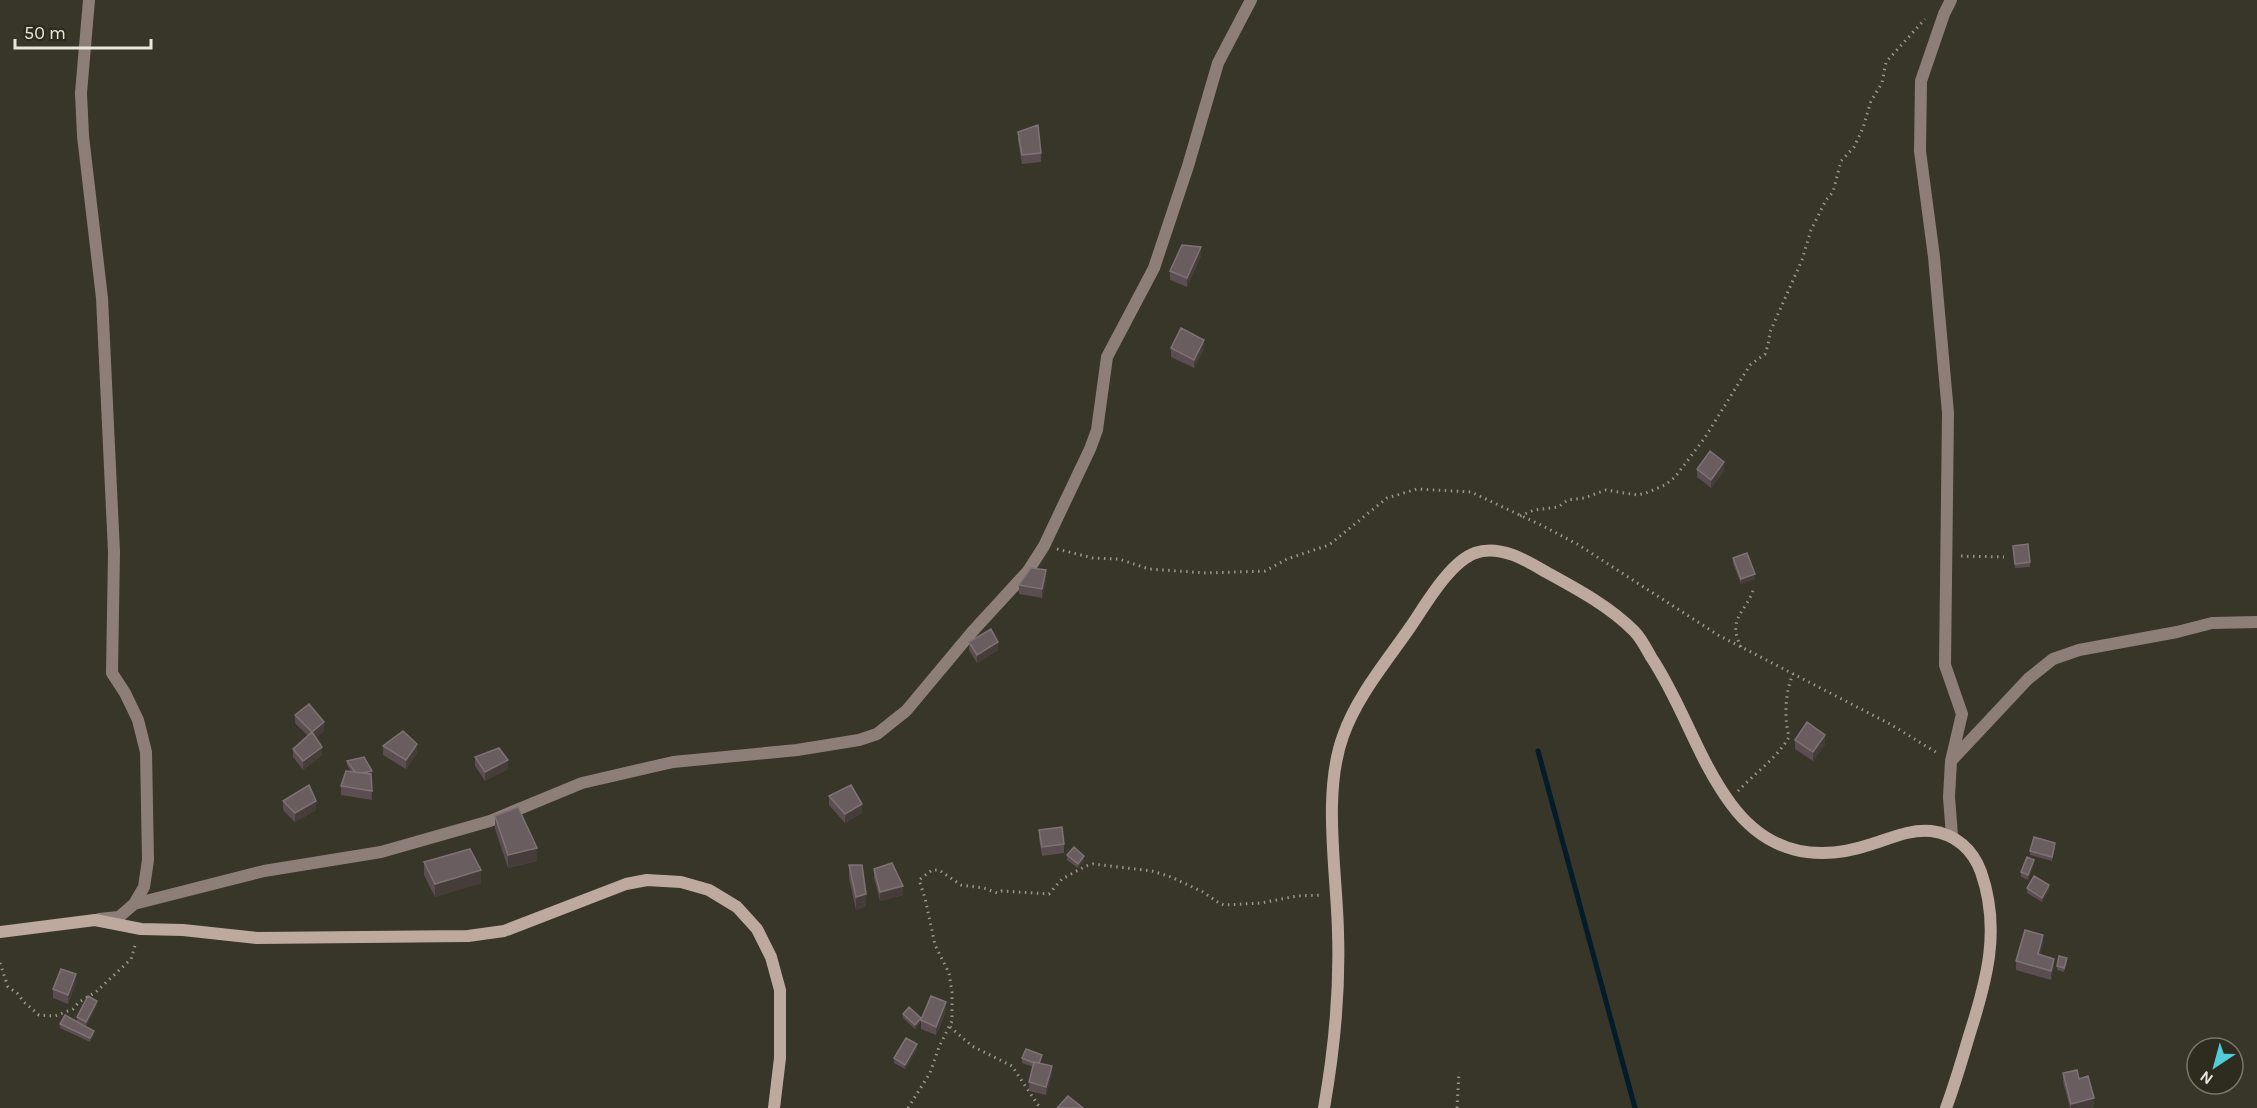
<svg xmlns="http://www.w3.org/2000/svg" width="2257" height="1108" font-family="Karla,sans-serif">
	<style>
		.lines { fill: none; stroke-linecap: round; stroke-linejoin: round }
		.stream { stroke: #021c2a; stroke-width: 5 }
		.path { stroke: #99968c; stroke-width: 3; stroke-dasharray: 1.5 4.5; stroke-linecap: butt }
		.minor { stroke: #8d7f78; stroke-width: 12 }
		.secondary { stroke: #bea99e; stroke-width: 12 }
		.wall { fill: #5b4d51 }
		.shaded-wall { fill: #463c3a }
		.building { fill: #6a5d60; stroke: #7e7274; stroke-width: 1.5 }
	</style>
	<rect width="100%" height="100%" fill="#383529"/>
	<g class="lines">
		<!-- stream -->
		<path class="stream" d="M1538 751 1635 1108"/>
		<!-- path -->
		<path class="path" d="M1520 516 1534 510 1558 507 1568 500 1584 498 1606 490 1637 495 1646 493 1665 485 1675 477 1704 439 1750 365 1765 354 1768 345 1770 332 1802 260 1811 230 1826 200 1833 192 1841 161 1854 147 1863 128 1871 101 1882 83 1886 62 1925 19
			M1057 549 1093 558 1119 559 1149 569 1206 573 1265 571 1287 559 1329 545 1387 498 1417 489 1471 492 1543 526 1577 544 1718 635 1890 724 1939 754
			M1961 556 2004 557
			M1741 647C1726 617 1747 613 1754 587
			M1738 791C1754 774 1778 757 1789 737 1784 717 1785 693 1793 674
			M0 963 8 987 17 993 24 1002 39 1015 55 1016 73 1009 79 1002 96 992 131 959 136 942
			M950 1027 972 1046 1012 1066 1040 1108
			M908 1108 930 1073 939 1047 952 1021V992L949 973 935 945 925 898 919 880 932 870H939L961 885 984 888 997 893 1001 891 1049 894 1062 879 1086 866 1093 864 1152 871 1171 877 1203 892 1219 903 1224 905 1261 903 1297 896 1322 895
			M1457 1108 1459 1072"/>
		<!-- minor -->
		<path class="minor" d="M89 0 81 93 83 136 102 298 114 552 112 673 125 693 138 720 146 752 148 860 144 887 134 904
			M1951 0 1944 14 1921 81 1920 151 1934 257 1948 413 1945 665 1962 714 1951 761
			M1952 836 1949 797 1951 761 2028 679 2053 659 2079 650 2177 632 2212 623 2257 622
			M99 919 119 917 134 904 264 871 381 852 490 821 582 783 673 762 797 750 859 740 877 734 892 722 906 711 972 632 1028 571 1044 546 1090 449 1097 430 1107 357 1154 268 1188 166 1218 63 1251 0"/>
		<!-- secondary -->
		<path class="secondary" d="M0 932 95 920 141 929 183 930 257 938 468 936 504 931 626 884 647 880 681 882 709 890 737 907 757 929 771 957 780 990V1058L774 1108
			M1324 1108C1334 1051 1340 992 1338 933 1337 873 1322 794 1343 736 1357 696 1387 661 1411 626 1426 604 1450 562 1475 553 1499 544 1526 560 1546 572 1577 589 1609 606 1634 631 1641 638 1646 648 1651 657 1682 703 1697 758 1731 804 1767 853 1816 863 1872 844 1891 838 1911 829 1931 831 1956 834 1973 850 1981 872 2001 929 1987 980 1969 1036 1962 1060 1955 1084 1946 1108"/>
	</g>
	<!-- wall -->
	<path class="wall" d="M1018 132 1041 153V162L1022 164 1018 141Z
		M1201 256 1187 287 1170 280V271Z
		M1171 348 1204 349 1194 368 1171 357Z
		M1697 469 1724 471 1711 488 1697 477Z
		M2013 550 2030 562V567L2015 568Z
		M1733 558 1755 579 1741 584 1733 563Z
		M1046 579 1042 598 1019 594V585Z
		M969 642 998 650 977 663 969 650Z
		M295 715 324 731 316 737 322 755 303 770 293 757V749L308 736 295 723Z
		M1795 740 1825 744 1813 761 1795 749Z
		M383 746 417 753 406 769 383 755Z
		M475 757 508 769 485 781 475 766Z
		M347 761 372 775H371L372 800 341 795V786L351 772 347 765Z
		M829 796 862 813 845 823 829 805Z
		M283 801 316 810 295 822 283 810Z
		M495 816 537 861 508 868 495 829Z
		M1039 830 1064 844V853L1042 856 1039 838Z
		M2055 848 2052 861 2030 855V851Z
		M1067 855 1084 860 1078 868 1067 860Z
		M424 862 481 883 435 897 424 875Z
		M2034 864 2028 880 2021 877V872Z
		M849 865 866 906 856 910 849 878Z
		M874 869 903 895 880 901 874 878Z
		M2027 888 2049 890 2042 902 2027 893Z
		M2043 944 2040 955 2054 967 2051 980 2016 970V961Z
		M2067 962 2064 972 2057 970V966Z
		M76 983 68 1004 53 998V989Z
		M97 1005 86 1026 77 1021V1017Z
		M946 1011 936 1035 921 1029V1022L915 1029 903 1018V1014L921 1020Z
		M60 1024 94 1035 90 1042 60 1028Z
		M917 1049 905 1069 894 1063V1058Z
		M1022 1058 1042 1059 1040 1063 1052 1075 1046 1095 1029 1091V1082L1033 1067 1022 1063Z
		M2063 1073 2094 1107 2090 1108H2070L2063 1082Z"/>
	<!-- shaded-wall -->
	<path class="shaded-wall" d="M1201 247V256L1187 287V278Z
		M1204 340V349L1194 368V360Z
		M1724 462V471L1711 488V480Z
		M1046 570V579L1042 598V589Z
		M1755 574V579L1741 584V579Z
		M998 642V650L977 663V655Z
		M324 722V731L312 740V732Z
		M1825 735V744L1813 761V752Z
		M417 744V753L406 769V760Z
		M322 747V755L303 770V761Z
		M508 760V769L485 781V772Z
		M372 771V775L356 779V775Z
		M316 801V810L295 822V813Z
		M862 804V813L845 823V814Z
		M537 848V861L508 868V855Z
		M1084 856V860L1078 868V864Z
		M2034 860V864L2028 880V875Z
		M481 870V883L435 897V884Z
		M2049 885V890L2042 902V898Z
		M903 886V895L880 901V892Z
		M866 894V906L856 910V897Z
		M2043 935V944L2038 963V954Z
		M2054 959V967L2051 980V971Z
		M76 974V983L68 1004V995Z
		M97 1001V1005L86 1026V1022Z
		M946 1002V1011L936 1035V1027Z
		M921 1018V1022L915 1029V1025Z
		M94 1031V1035L90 1042V1038Z
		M917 1044V1049L905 1069V1065Z
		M1052 1066V1075L1046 1095V1087Z
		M2094 1098V1107L2090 1108H2071V1104Z"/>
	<!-- building -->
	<path class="building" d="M1038 125 1041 153 1022 155 1018 132Z
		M1182 245 1201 247 1187 278 1170 271Z
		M1181 328 1204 340 1194 360 1171 348Z
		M1710 451 1724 462 1711 480 1697 469Z
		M2028 544 2030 562 2015 564 2013 546Z
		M1747 553 1755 574 1741 579 1733 558Z
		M1031 568 1046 570 1042 589 1019 585Z
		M991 629 998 642 977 655 969 642Z
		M309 704 324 722 312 732 295 715Z
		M1807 722 1825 735 1813 752 1795 740Z
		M403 731 417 744 406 760 383 746Z
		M312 732 322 747 303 761 293 749Z
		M499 748 508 760 485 772 475 757Z
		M364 757 372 771 362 773 355 772 347 761Z
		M346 771 371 774 372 791 341 786Z
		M309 785 316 801 295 813 283 801Z
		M851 785 862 804 845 814 829 796Z
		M518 807 537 848 508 855 495 816Z
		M1062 827 1064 844 1042 847 1039 830Z
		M2034 837 2055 843 2052 857 2030 851Z
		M1074 847 1084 856 1078 864 1067 855Z
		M470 849 481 870 435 884 424 862Z
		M2027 857 2034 860 2028 875 2021 872Z
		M892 863 903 886 880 892 874 869Z
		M849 865H862L866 894 856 897Z
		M2034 876 2049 885 2042 898 2027 888Z
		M2025 930 2043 935 2038 954 2054 959 2051 971 2016 961Z
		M2059 956 2067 958 2064 968 2057 966Z
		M61 969 76 974 68 995 53 989Z
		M88 996 97 1001 86 1022 77 1017Z
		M931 996 946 1002 936 1027 921 1020Z
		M909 1007 921 1018 915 1025 903 1014Z
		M65 1015 94 1031 90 1038 60 1024Z
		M906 1038 917 1044 905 1065 894 1058Z
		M1026 1049 1042 1055 1039 1063 1034 1062V1063L1022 1058Z
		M1034 1062 1052 1066 1046 1087 1029 1082Z
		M2077 1070 2079 1079 2088 1076 2094 1098 2071 1104 2063 1073Z
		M1068 1096 1083 1108H1057Z"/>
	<!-- north arrow -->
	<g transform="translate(2215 1066) rotate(216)"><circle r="28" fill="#2e2b1f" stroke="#78766b" stroke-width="1.5"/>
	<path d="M0-4.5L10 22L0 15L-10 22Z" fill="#52ccd6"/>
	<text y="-9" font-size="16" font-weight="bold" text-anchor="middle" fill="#e8e6de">N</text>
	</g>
	<!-- scale -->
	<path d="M15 39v9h136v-9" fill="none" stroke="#e8e6de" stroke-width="3"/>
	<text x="24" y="39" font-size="18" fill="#e8e6de" stroke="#2e2b1f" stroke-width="4.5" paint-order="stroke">50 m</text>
</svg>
